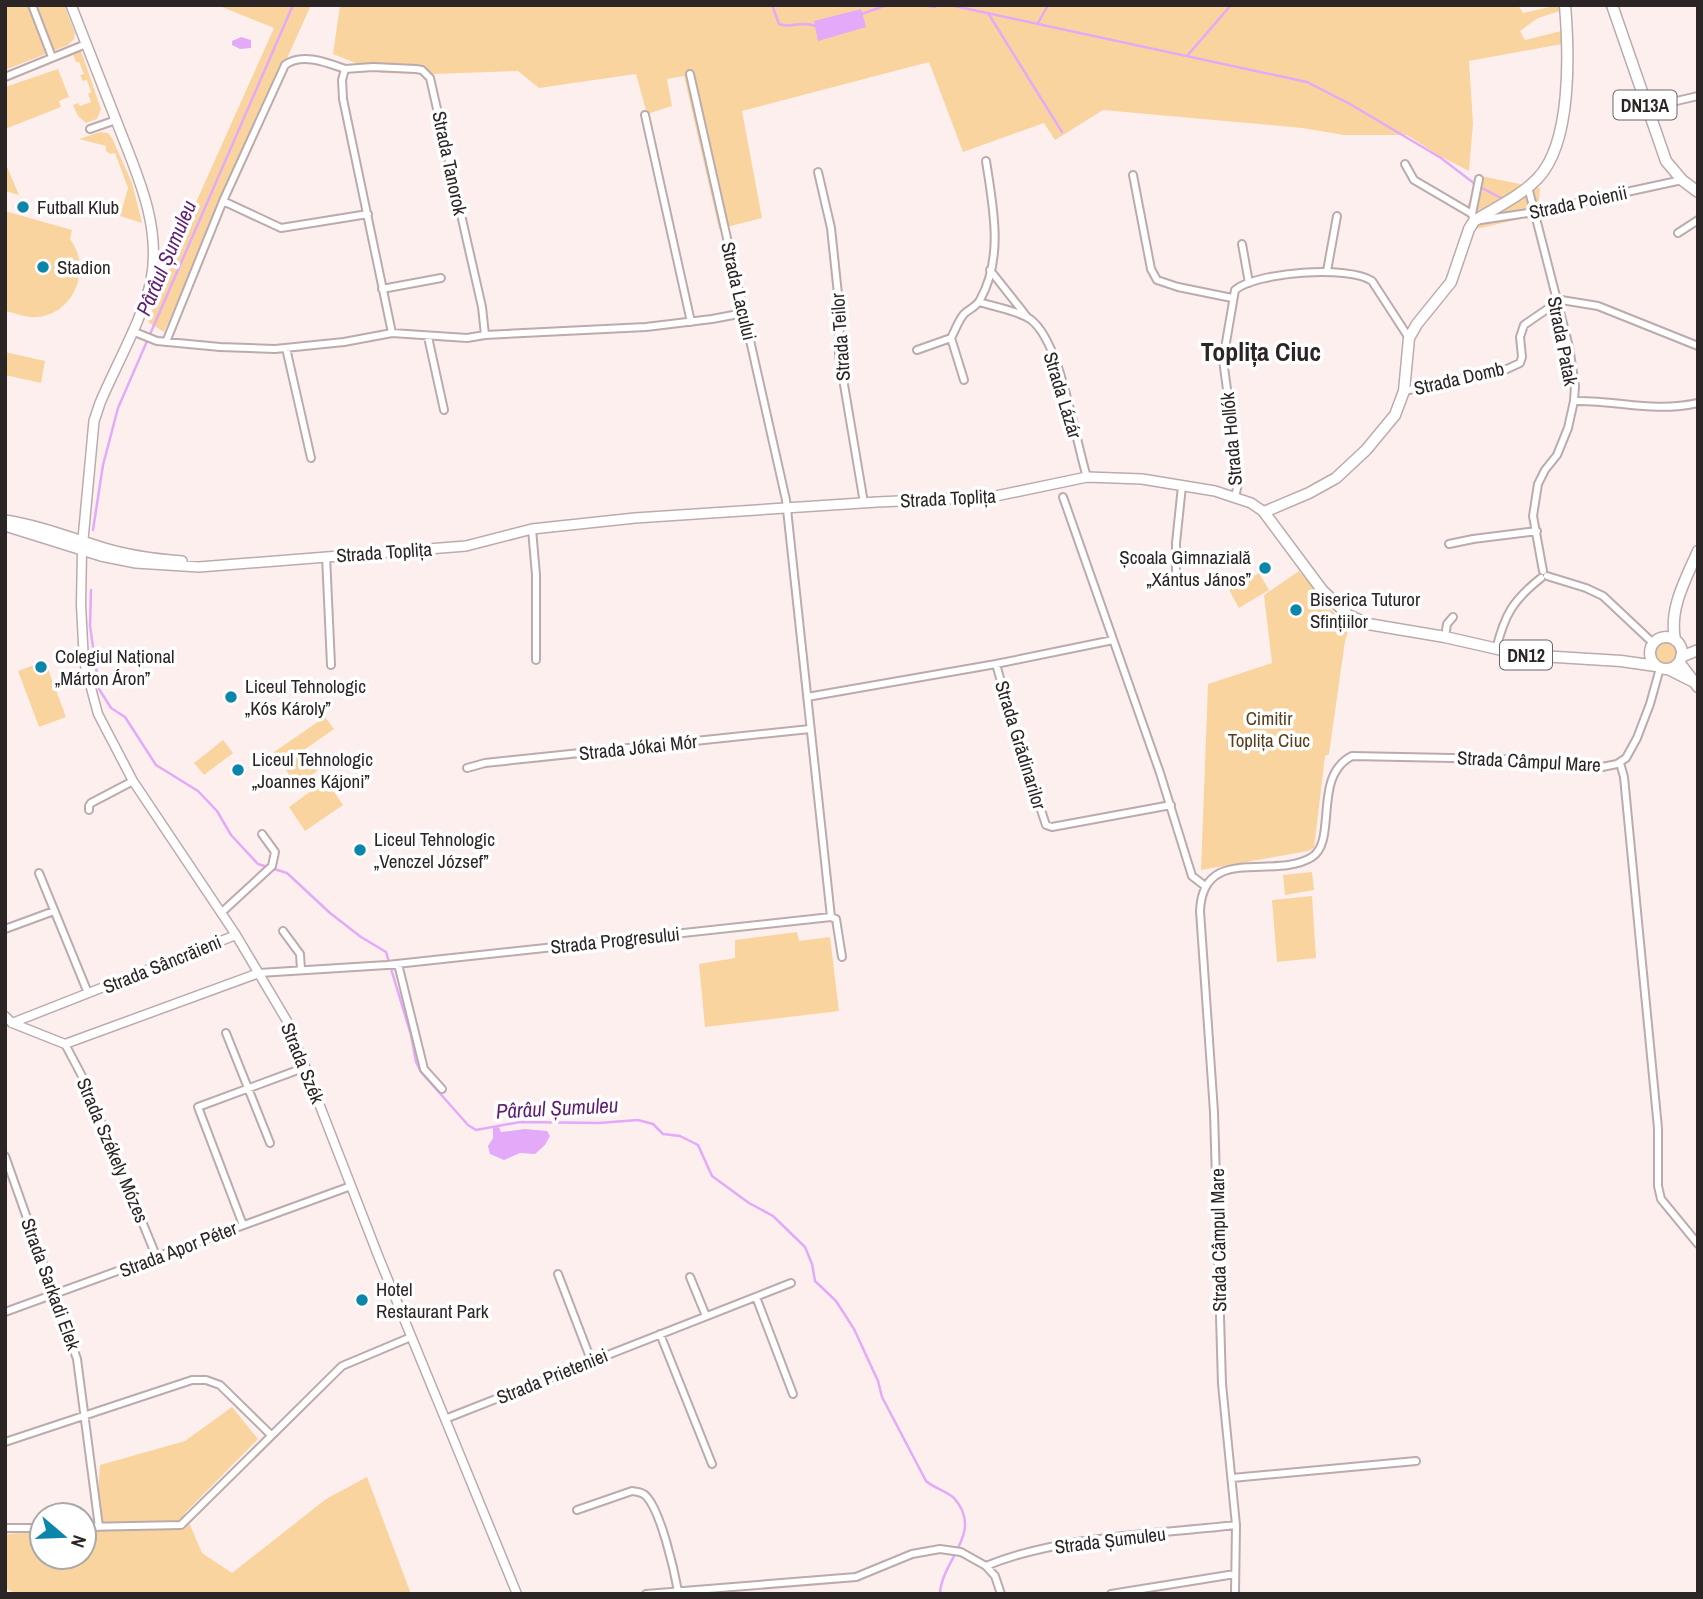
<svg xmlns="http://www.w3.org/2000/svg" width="1703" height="1599" font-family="'Archivo Narrow',sans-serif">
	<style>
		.green { fill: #fad49f }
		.water { fill: #e2aaf8 }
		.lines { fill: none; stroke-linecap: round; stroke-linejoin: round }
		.stream { stroke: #e2aaf8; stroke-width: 2.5 }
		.minor-casing { stroke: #bcabac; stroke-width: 10 }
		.tertiary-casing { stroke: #bcabac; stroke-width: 11 }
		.secondary-casing { stroke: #bcabac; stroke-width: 12 }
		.primary-casing { stroke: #bcabac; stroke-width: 13 }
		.minor { stroke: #fff; stroke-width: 6 }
		.tertiary { stroke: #fff; stroke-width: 8 }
		.secondary { stroke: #fff; stroke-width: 9 }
		.primary { stroke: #fff; stroke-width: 10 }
		.poi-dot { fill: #0c85aa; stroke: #fff; stroke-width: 2.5 }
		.labels { text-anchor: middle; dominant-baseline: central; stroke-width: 7; stroke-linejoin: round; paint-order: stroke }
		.shield { fill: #fff; stroke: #6b6666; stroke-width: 2 }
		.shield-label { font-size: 18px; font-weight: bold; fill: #2c2525 }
		.street-label { font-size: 19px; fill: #2c2525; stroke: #fff }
		.poi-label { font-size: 19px; fill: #2c2525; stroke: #fff; text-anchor: start }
		.park-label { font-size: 19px; fill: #563e1a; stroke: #fff }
		.water-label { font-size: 21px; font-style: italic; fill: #5f1c77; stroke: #fff }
		.district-label { font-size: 26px; font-weight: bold; fill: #2c2525; stroke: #fff }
	</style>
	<rect width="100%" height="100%" fill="#feefef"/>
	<!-- green -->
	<path class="green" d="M5 5H64L75 33 74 39 68 45 5 70Z
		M217 5H311L164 332 148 322 180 238 274 28Z
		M340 5H1518L1523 13 1558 5 1560 11 1538 18 1520 31 1525 40 1561 31 1562 44 1469 61 1473 123 1469 171 1438 155 1407 135H1344L1302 128 1103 110 1055 140 1044 123 963 152 929 62 742 111 762 218 719 229 684 76 667 79 672 106 647 114 636 74 539 88 518 71 434 74 381 73 333 54Z
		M79 50 81 51 101 109 97 119 86 123 78 116 73 105 78 103 80 106 91 102 88 94 91 92 87 80 83 81 80 75 84 74 79 62H76L73 55 66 58 65 55Z
		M58 69 69 97 59 101 61 107 5 129V87Z
		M100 132 108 133 112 138 132 183 142 223 120 216 128 188 115 153 110 154 106 151V146L79 139Z
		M5 162 19 195 5 191Z
		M1481 176 1540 188 1539 200 1543 220 1532 221 1524 218 1476 229 1464 213Z
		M5 211 72 230 70 239C92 267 75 314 37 317 27 318 15 313 5 311Z
		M5 352 45 361 41 383 5 375Z
		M1299 571 1340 620 1350 625 1345 641 1329 754 1325 756 1314 848 1308 851 1201 870 1208 684 1272 663 1264 595Z
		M1259 573 1269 590 1239 608 1229 590Z
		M1656 653a11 11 0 1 1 22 0a11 11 0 1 1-22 0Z
		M45 661 66 717 39 727 18 671Z
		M325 717 334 729 304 750 318 770 301 784 294 782 274 752Z
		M223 740 233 753 204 775 194 763Z
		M326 780 343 805 305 831 289 807Z
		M1312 872 1314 890 1285 895 1283 875Z
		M1312 896 1316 958 1277 962 1272 900Z
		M797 932 799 941 830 937 839 1011 705 1027 699 964 735 958V940Z
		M232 1407 258 1439 185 1513 202 1553 232 1573 326 1499 367 1477 411 1594H17L5 1588V1534L42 1532V1557H84V1531L95 1530 100 1465 185 1441Z"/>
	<!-- water -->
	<path class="water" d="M861 9 866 27 818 41 814 21Z
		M241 37 251 40V48L240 49 232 45V41Z
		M499 1127 501 1132 525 1129 547 1131 550 1136 545 1145 535 1154 520 1153 504 1160 490 1154 488 1146 493 1138V1128Z"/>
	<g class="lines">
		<!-- stream -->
		<path class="stream" d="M772 5 779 24C792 29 798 20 816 26
			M921 5 935 7
			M950 5 1307 82 1350 104 1441 158 1475 184
			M988 13 1062 132
			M859 15 884 6 900 5
			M1038 23 1048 5
			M1187 56 1231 5
			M1482 188 1501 198
			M93 530 103 465 118 408 293 5
			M91 590 90 626 99 689 111 708 125 717 156 765 198 791 217 811 231 835 258 864 287 873 330 913 361 937 386 952 411 1035 416 1062 421 1072 468 1125 476 1130 520 1122 599 1123 638 1120 653 1124 663 1134 680 1136 698 1145 712 1176 749 1203 773 1216 805 1247 812 1264 815 1281 836 1301 854 1329 878 1381 882 1397 926 1481C934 1488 948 1492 954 1498 985 1533 941 1560 940 1594"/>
		<defs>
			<path id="minor" d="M32 5 52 57
				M690 74 786 500 831 917 836 919 842 957
				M5 77 86 44
				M1646 108 1698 96
				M645 115 691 322
				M90 129 116 120
				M1405 164 1414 180 1472 214 1474 221 1534 212 1682 180
				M818 172 831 228 840 313 839 355 864 503
				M1133 175 1151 269 1157 280 1178 287 1232 298
				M1528 187 1569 347 1575 386 1574 401 1568 428 1557 455 1545 470 1538 484 1533 516 1543 571
				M223 201 281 228 368 214
				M1472 214 1479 179
				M1678 233 1698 220
				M1242 244 1249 283
				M990 270 1028 318
				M1327 271 1337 216
				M382 289 441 278
				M1555 299 1598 306 1698 346
				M979 302C995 307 1016 310 1030 319 1061 341 1075 440 1087 477
				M132 331 157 341 220 347 275 349 344 342 392 333 467 338 485 335 646 327 712 319 744 313
				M392 333 343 99 342 80 345 69 373 67 416 69 422 70 430 78 482 307 485 335
				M428 337 444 410
				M951 338 964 380
				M166 342 223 201 285 65C302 52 328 63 345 69
				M286 348 311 458
				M917 350 951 338C955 331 958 321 964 314 969 309 976 307 980 300 1004 257 993 207 986 161
				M1404 391 1507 369 1520 363 1522 357 1520 337 1524 325 1556 303
				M1574 401C1619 400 1652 413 1698 403
				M1063 497 1160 773 1192 876 1205 886
				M1235 497 1238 484 1236 455 1223 360 1235 290C1256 272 1349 265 1372 281L1409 338
				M532 529 536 575V660
				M1449 544 1473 539 1537 531
				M326 556 331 665
				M1176 573V543L1182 486
				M1547 576 1586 588 1603 596 1653 643
				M1445 637 1447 624 1453 617
				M1496 649C1505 614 1513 600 1541 578
				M996 664 1017 738 1046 825 1052 827 1171 805
				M807 697 996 664 1113 640
				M1620 763 1624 777 1658 1128V1186L1661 1199 1698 1244
				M467 768 485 763 810 729
				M89 810V806L91 803 133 781
				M39 873 88 993
				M221 913 272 866 275 852 262 834
				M5 929 54 911
				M283 931 300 954 301 970
				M398 964 424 1069 442 1089
				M259 973 387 965 831 917
				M226 1033 270 1143
				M65 1044 83 1078 157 1258
				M5 1156 77 1359 99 1527
				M243 1225 198 1107 306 1067
				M558 1274 591 1360
				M690 1277 706 1316
				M756 1297 793 1394
				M5 1312 351 1186
				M660 1334 712 1464
				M445 1419 791 1283
				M5 1442 192 1380H206L220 1385 271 1435
				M1232 1478 1416 1461
				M577 1510 632 1491C638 1492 643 1492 647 1497 661 1513 674 1569 678 1591
				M84 1527 181 1525 342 1366 411 1337
				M5 1528H42
				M986 1566C1058 1536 1158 1534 1236 1525
				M646 1594 856 1577 912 1554 940 1549 961 1552 986 1566 995 1576 1001 1594
				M1111 1594 1235 1574
				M1235 1594 1236 1525 1222 1384 1214 1112 1200 911C1203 843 1274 881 1312 857 1338 840 1312 776 1352 756L1501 759 1602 767 1617 764 1626 758 1637 738 1650 704 1660 668"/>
			<path id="tertiary" d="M82 550 81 605 84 662 98 714 133 781 236 935 287 1021 379 1258 517 1594
				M5 1016 12 1023 65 1044 259 973
				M12 1023 236 935"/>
			<path id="secondary" d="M71 5C86 44 101 82 116 120 135 170 162 224 151 280 144 316 115 367 100 403L94 421 82 550
				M5 520C38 525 69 537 101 547 127 555 155 559 182 561
				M5 526 101 556 136 563 199 567 466 546 532 529 635 518 877 502 991 497 1087 477 1142 479 1215 491 1251 503 1264 512"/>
			<path id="primary" d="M1565 5C1569 53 1572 142 1538 178 1521 196 1495 208 1474 221L1469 229 1451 282 1417 324 1409 338 1404 391 1395 415 1366 450 1336 478 1309 493 1264 512 1322 590 1348 615 1368 624 1445 637 1524 655 1621 661 1656 666
				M1612 5 1666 161 1682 180 1698 192
				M1650 653a16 16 0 1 1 32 0a16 16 0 1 1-32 0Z
				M1675 640C1669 608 1685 581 1698 551
				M1681 657 1698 650
				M1679 662 1698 687
				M1668 669 1692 681"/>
		</defs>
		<!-- minor casing -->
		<use href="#minor" class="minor-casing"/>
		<!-- tertiary casing -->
		<use href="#tertiary" class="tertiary-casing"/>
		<!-- secondary casing -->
		<use href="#secondary" class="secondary-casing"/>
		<!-- primary casing -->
		<use href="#primary" class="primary-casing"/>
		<!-- minor -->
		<use href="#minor" class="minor"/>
		<!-- tertiary -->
		<use href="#tertiary" class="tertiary"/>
		<!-- secondary -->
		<use href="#secondary" class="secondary"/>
		<!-- primary -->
		<use href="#primary" class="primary"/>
	</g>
	<!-- markers -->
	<g class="poi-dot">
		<circle cx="23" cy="207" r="7"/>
		<circle cx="43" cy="267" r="7"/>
		<circle cx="1265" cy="568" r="7"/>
		<circle cx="1296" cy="610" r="7"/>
		<circle cx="41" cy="667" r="7"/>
		<circle cx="231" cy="697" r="7"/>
		<circle cx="238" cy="770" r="7"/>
		<circle cx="360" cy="850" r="7"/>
		<circle cx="362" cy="1300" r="7"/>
	</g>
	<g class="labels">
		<!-- shield labels -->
		<g class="shield">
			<rect x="1613.5" y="90.5" width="63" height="29" rx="5"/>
			<rect x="1500" y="640.5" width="52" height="29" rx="5"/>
		</g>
		<g class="shield-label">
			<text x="1645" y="105">DN13A</text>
			<text x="1526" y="655">DN12</text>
		</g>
		<!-- street labels -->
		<g class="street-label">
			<text transform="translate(450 163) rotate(78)">Strada Tanorok</text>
			<text transform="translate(1578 202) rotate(-12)">Strada Poienii</text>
			<text transform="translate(739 291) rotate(77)">Strada Lacului</text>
			<text transform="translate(840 337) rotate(-94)">Strada Teilor</text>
			<text transform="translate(1563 341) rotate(79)">Strada Patak</text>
			<text transform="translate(1459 378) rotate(-13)">Strada Domb</text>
			<text transform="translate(1063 395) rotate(73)">Strada Lázár</text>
			<text transform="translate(1231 439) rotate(-95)">Strada Hollók</text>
			<text transform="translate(948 498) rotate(-3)">Strada Toplița</text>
			<text transform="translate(384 552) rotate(-4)">Strada Toplița</text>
			<text transform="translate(1021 745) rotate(73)">Strada Grădinarilor</text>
			<text transform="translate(638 747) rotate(-6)">Strada Jókai Mór</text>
			<text transform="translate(1529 761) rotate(3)">Strada Câmpul Mare</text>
			<text transform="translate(615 940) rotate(-6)">Strada Progresului</text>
			<text transform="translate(162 964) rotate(-22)">Strada Sâncrăieni</text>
			<text transform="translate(303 1063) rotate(68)">Strada Szék</text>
			<text transform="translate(113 1150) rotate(67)">Strada Székely Mózes</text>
			<text transform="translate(1218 1240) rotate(-91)">Strada Câmpul Mare</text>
			<text transform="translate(178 1249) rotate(-21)">Strada Apor Péter</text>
			<text transform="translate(51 1284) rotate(70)">Strada Sarkadi Elek</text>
			<text transform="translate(552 1376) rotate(-22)">Strada Prieteniei</text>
			<text transform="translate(1110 1540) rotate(-7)">Strada Șumuleu</text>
		</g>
		<!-- poi labels -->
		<g class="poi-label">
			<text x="37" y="207">Futball Klub</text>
			<text x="57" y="267">Stadion</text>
			<text x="1251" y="557" text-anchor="end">Școala Gimnazială<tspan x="1251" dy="22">„Xántus János”</tspan></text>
			<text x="1310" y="599">Biserica Tuturor<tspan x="1310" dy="22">Sfințiilor</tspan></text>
			<text x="55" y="656">Colegiul Național<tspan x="55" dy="22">„Márton Áron”</tspan></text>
			<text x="245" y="686">Liceul Tehnologic<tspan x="245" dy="22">„Kós Károly”</tspan></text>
			<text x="252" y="759">Liceul Tehnologic<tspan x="252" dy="22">„Joannes Kájoni”</tspan></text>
			<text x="374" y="839">Liceul Tehnologic<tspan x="374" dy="22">„Venczel József”</tspan></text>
			<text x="376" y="1289">Hotel<tspan x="376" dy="22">Restaurant Park</tspan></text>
		</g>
		<!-- park labels -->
		<g class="park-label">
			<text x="1269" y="718">Cimitir<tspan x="1269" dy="22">Toplița Ciuc</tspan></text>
		</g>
		<!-- water labels -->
		<g class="water-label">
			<text transform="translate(166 258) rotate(-67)">Pârâul Șumuleu</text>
			<text transform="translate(557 1108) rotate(-3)">Pârâul Șumuleu</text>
		</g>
		<!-- district labels -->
		<g class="district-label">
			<text x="1261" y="351">Toplița Ciuc</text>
		</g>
	</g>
	<!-- border -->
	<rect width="1703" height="1599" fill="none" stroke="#2c2525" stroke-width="14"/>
	<!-- north arrow -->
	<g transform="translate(63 1536) rotate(109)"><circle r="33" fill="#ffffff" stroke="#aba8a8" stroke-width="2"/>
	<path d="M0-5L12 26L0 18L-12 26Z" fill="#0c85aa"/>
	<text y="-10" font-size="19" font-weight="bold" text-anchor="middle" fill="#2c2525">N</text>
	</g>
</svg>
